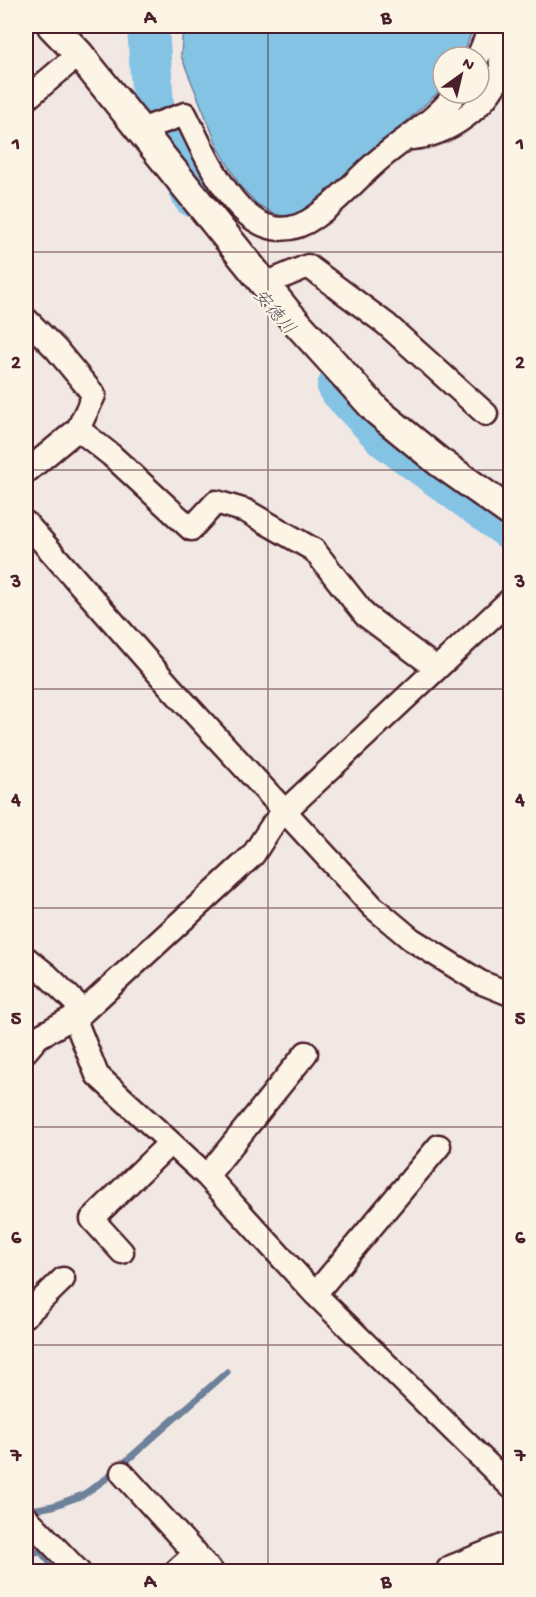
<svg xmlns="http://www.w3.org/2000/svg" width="536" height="1597" font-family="'Gochi Hand','Klee One',sans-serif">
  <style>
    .water { fill: #84c3e4; stroke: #6d819a; stroke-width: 1.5 }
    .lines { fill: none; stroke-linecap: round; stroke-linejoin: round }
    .stream { stroke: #6d819a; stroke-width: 7 }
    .river { stroke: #84c3e4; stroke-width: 42 }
    .minor-casing { stroke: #4a1f2b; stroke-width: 27 }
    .tertiary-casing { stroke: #4a1f2b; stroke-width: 33 }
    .primary-casing { stroke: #4a1f2b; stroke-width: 38 }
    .minor { stroke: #fcf5e5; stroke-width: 22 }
    .tertiary { stroke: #fcf5e5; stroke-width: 28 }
    .primary { stroke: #fcf5e5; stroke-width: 33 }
    .grid { fill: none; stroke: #4a1f2b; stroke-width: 1.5; stroke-opacity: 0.55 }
    .labels { text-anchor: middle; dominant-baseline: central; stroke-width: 4.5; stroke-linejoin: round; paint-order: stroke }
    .water-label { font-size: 18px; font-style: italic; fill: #5b5062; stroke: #fcf5e5 }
    .neatline { fill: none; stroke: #4a1f2b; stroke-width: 2 }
    .grid-label { font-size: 20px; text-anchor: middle; font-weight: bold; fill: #4a1f2b }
  </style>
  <rect width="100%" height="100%" fill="#f1e7e3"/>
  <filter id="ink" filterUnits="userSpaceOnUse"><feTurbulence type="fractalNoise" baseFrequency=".0167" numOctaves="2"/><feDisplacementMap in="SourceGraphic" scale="12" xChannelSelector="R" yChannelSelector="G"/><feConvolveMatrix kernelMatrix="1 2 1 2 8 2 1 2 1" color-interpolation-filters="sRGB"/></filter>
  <g filter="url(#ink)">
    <path class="water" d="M183 26H469L471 33 463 57H443V88L306 213 288 217 272 213 257 204 240 186 218 147 181 56Z"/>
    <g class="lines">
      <path class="stream" d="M26 1511 53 1506 83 1495 107 1478 227 1372
        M26 1551 41 1552 58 1572"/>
      <path class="river" d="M148 26 153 107 193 196
        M338 387 386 438 510 529"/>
      <g class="minor-casing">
        <path id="minor" d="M500 26 501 73 510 79
          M478 57 486 38 487 26
          M26 99 79 54
          M140 130 185 114C208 159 248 264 315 217 336 203 354 182 373 165 399 141 434 123 456 93
          M412 138C449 135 486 107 501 73
          M265 284 308 266 386 324 486 414
          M26 319 56 349 94 395 78 429 26 472
          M78 429 111 455 191 529 216 502 246 511 314 550 365 615 436 668
          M26 523 173 690 373 907 411 939 480 982 510 994
          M26 958 46 974 84 1011
          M74 1017 97 1075 207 1176 315 1294 510 1486
          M26 1051 38 1037 84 1011 253 855 273 824 284 812 510 600
          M207 1176 306 1053
          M122 1252 92 1219 169 1144
          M315 1294 439 1146
          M26 1315 63 1279
          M122 1473 212 1572
          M26 1517 79 1572
          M175 1572 196 1553"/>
      </g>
      <g class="tertiary-casing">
        <path id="tertiary" d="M52 26 79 54 287 312 377 411 438 461 510 512"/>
      </g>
      <g class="primary-casing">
        <path id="primary" d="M453 1572 510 1549"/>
      </g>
      <use href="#minor" class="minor"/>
      <use href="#tertiary" class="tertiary"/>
      <use href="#primary" class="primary"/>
    </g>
  </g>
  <path class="grid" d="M268 26V1572M26 252H510M26 470H510M26 689H510M26 908H510M26 1127H510M26 1345H510"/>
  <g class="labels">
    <g class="water-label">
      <text transform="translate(273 313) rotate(49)">安徳川</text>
    </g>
  </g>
  <rect width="536" height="1597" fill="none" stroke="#fcf5e5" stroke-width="66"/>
  <g transform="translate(461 75) rotate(34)"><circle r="28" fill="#fcf5e5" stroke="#b59f9b" stroke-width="1.5"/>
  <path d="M0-4.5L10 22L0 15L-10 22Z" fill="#4a1f2b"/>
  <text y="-9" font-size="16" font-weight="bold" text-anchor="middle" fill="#4a1f2b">N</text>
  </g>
  <rect x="33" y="33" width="470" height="1531" class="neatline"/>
  <g class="grid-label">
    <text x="150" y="23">A</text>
    <text x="386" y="23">B</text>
    <text x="16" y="149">1</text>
    <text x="520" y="149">1</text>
    <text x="16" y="368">2</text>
    <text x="520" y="368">2</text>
    <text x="16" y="587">3</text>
    <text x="520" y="587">3</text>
    <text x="16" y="805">4</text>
    <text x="520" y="805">4</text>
    <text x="16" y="1024">5</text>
    <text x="520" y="1024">5</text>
    <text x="16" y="1243">6</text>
    <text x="520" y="1243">6</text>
    <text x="16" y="1461">7</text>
    <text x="520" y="1461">7</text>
    <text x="150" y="1587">A</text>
    <text x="386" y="1587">B</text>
  </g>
</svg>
